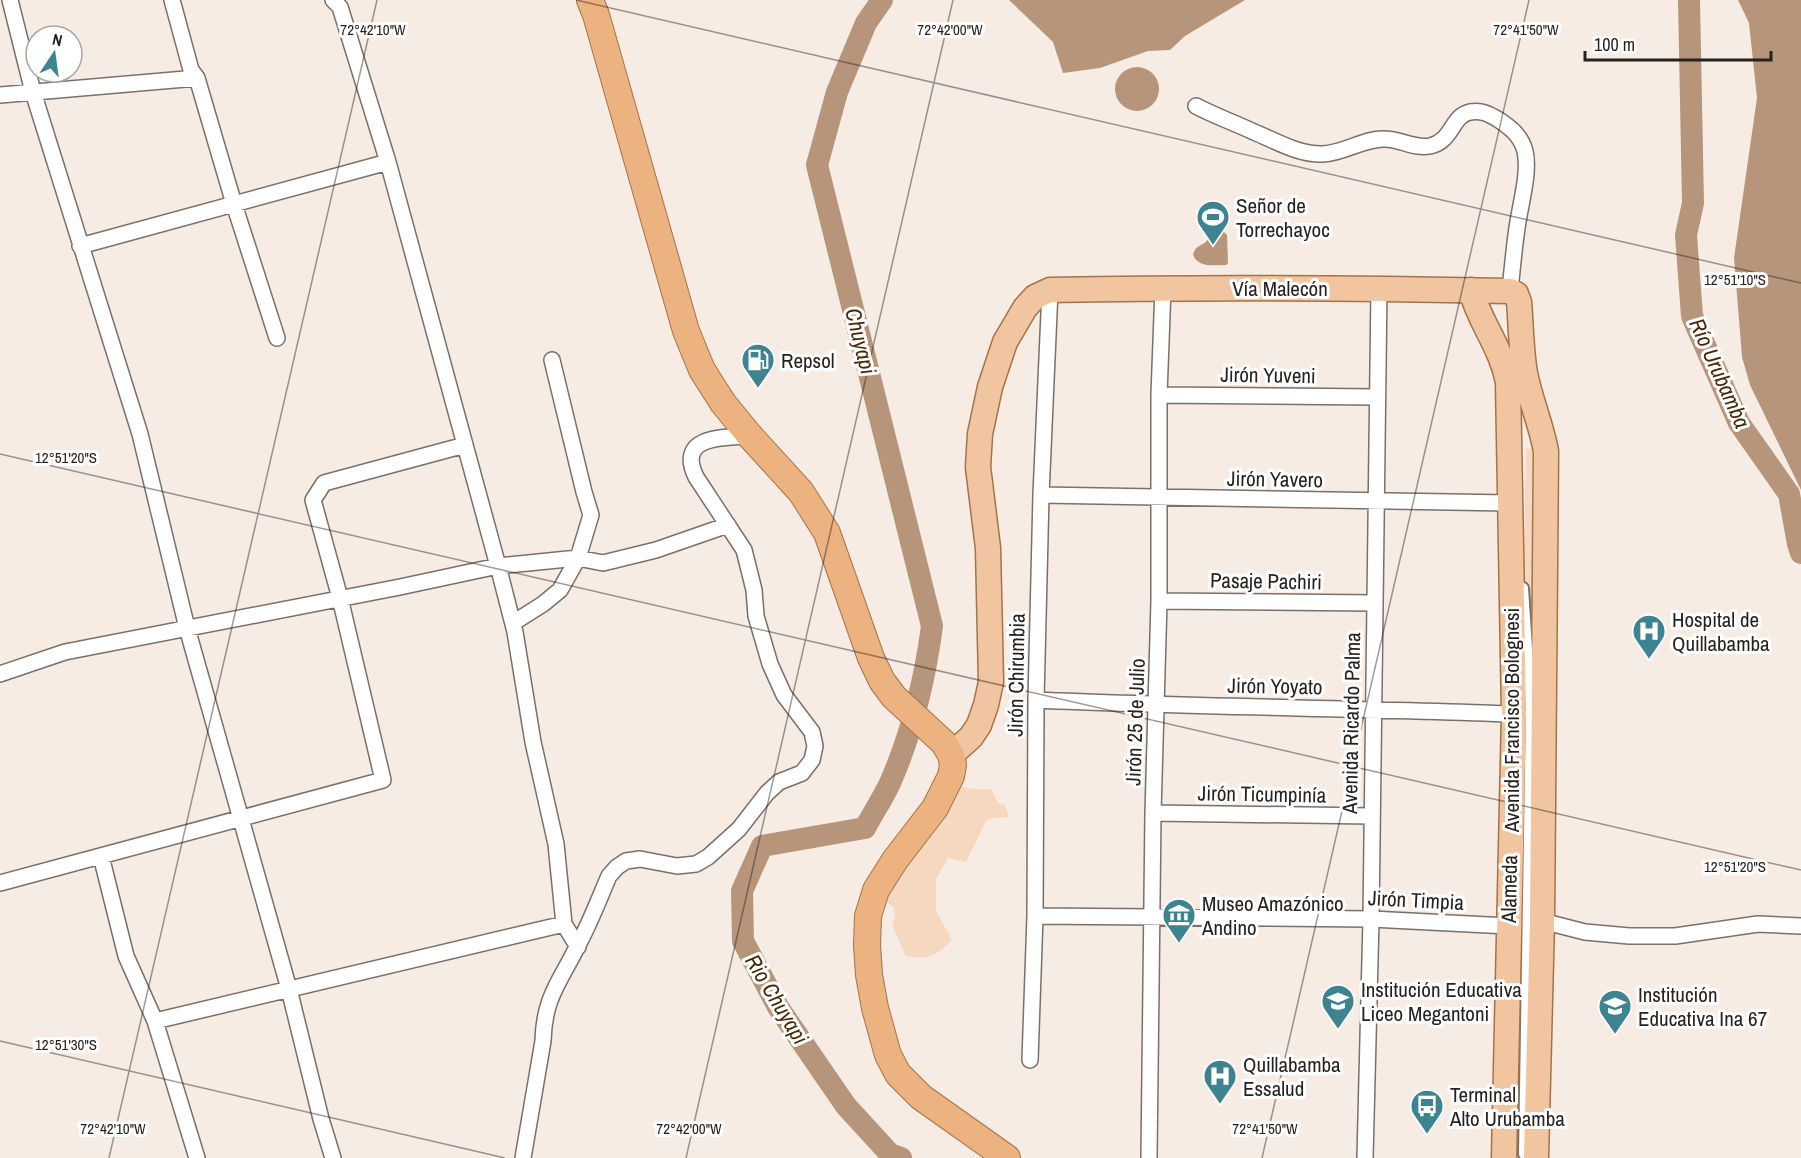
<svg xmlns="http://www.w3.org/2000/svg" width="1801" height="1158" font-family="'Archivo Narrow',sans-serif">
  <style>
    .green { fill: #f6d7bf }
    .water { fill: #b7957b }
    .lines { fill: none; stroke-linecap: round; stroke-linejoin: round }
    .river { stroke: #b7957b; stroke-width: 22 }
    .pedestrian-casing { stroke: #7a7069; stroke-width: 14 }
    .minor-casing { stroke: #7a7069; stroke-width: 18 }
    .primary-casing { stroke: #a47349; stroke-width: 27 }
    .trunk-casing { stroke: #a47349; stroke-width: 28 }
    .pedestrian { stroke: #fff; stroke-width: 10 }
    .minor { stroke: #fff; stroke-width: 15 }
    .primary { stroke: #f1c5a0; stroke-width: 24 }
    .trunk { stroke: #ecb280; stroke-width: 26 }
    .ticks { fill: none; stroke: #26221f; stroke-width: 1.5; stroke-opacity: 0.45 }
    .labels { text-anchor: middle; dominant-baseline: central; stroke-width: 6; stroke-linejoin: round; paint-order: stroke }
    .poi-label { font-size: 21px; fill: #26221f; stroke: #fff; text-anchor: start }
    .street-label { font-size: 21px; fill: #26221f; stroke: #fff }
    .water-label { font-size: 22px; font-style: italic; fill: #4a2806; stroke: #fff }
    .ticks-label { font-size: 15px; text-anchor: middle; fill: #26221f; stroke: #fff; stroke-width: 6; stroke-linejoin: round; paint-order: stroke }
  </style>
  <rect width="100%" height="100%" fill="#f7ece3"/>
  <path class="green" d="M1545 447 1539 902H1518L1526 449Z
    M950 780C963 789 975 790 991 789L998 803 1005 805 1009 817 993 818 986 821 966 862 948 858 936 879V911L952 940C936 956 929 960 906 956L892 925 895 918 894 908 888 903 874 904Z"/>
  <path class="water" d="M1009 0H1245L1185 36 1170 50 1148 51 1100 68 1063 73 1053 42Z
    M1738 0H1801V490L1750 385 1742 357 1734 258 1757 98 1749 23Z
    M1115 89a22 22 0 1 1 44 0a22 22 0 1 1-44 0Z
    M1215 229 1222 230 1227 235 1228 263 1226 265C1213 265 1197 268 1193 254L1196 248 1206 242Z"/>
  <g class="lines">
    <path class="river" d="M882 0 866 23 837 92 817 165 932 626C925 679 912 733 890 783 883 798 873 813 865 828L762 846 742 891 743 941 778 1007 846 1106 890 1154 901 1158
      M1689 0 1693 203 1686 235 1692 316 1739 423 1789 494 1798 544 1801 553"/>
    <g class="pedestrian-casing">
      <path id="pedestrian" d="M1523 588 1531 708 1524 1154"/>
    </g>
    <g class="minor-casing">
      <path id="minor" d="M10 0 33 92 140 434 187 628 289 989 321 1119 333 1158
        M172 0 191 70 197 78
        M333 0 340 7 388 162 498 566 515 632 533 742 556 844 564 924 578 947
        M0 95 197 78 234 204 277 338
        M1196 106C1215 116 1235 123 1254 132 1276 141 1299 155 1323 154 1345 153 1364 138 1385 139 1400 139 1414 149 1430 146 1453 141 1451 116 1470 112 1482 110 1489 114 1499 120 1511 128 1521 136 1525 151 1530 173 1520 205 1517 228 1514 249 1512 270 1510 291
        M80 246 388 162
        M1159 395 1377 397
        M1041 495 1509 503
        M1159 601 1374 603
        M513 623 543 604 560 590 578 558 591 515 584 492 552 360
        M0 674 65 652 400 587 498 566 578 558 603 563 656 550 728 525
        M1036 700C1195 707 1354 708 1514 714
        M1153 813 1371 816
        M101 856 126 956 155 1021 197 1158
        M0 883 383 780 340 598 313 500 324 483 465 445
        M1035 916 1371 919 1508 926
        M1542 921 1585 932 1629 936H1675L1758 924 1801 926
        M155 1021 564 924
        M1030 1060 1035 916 1036 700 1041 495 1050 290
        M523 1158 543 1041C544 997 560 982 578 945 590 923 599 899 609 876L617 867 626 861 640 859 677 866 696 864 708 857 739 829 767 793 779 782 802 773 812 760 815 746 812 732 784 695 770 664 756 616 754 590 744 550 696 477C676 436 723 437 750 436
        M1149 1158 1153 813 1159 601V395L1163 288
        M1365 1158 1371 919 1379 288"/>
    </g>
    <g class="primary-casing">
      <path id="primary" d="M1471 290C1480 324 1501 346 1508 382L1514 714 1504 1158
        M951 755 971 737 979 725 986 705 991 682 988 548 978 467 980 434 990 387 1005 342 1025 308 1035 297 1050 290C1204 287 1357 288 1510 291L1516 294 1519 302C1521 325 1521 350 1525 373 1530 399 1541 424 1546 451L1542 921 1536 1158"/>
    </g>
    <g class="trunk-casing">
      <path id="trunk" d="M590 0 596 15 686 331 702 370 723 403 750 436 801 492 827 533 871 658 882 681 894 697 944 743 951 755 953 765 951 776 935 808 895 860 876 890 868 916 867 945 869 975 875 1008 888 1055 898 1074 921 1097 1007 1158"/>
    </g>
    <use href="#pedestrian" class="pedestrian"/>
    <use href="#minor" class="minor"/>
    <use href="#primary" class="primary"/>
    <use href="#trunk" class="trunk"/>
  </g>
  <path class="ticks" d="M576 0 1801 283M0 454 1801 870M0 1041 505 1158M109 1158 377 0M686 1158 953 0M1262 1158 1529 0"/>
  <defs>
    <g id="stadium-pin" transform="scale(1.725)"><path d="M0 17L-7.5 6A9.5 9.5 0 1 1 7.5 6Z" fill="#3e8490" stroke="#fff"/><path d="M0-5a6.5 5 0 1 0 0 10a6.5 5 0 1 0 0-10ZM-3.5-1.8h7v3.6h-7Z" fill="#fff"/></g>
    <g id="fuel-pin" transform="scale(1.725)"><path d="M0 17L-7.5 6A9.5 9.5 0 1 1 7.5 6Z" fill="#3e8490" stroke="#fff"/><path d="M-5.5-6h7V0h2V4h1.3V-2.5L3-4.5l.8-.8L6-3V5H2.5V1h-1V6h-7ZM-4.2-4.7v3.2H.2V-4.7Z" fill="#fff"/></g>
    <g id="hospital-pin" transform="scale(1.725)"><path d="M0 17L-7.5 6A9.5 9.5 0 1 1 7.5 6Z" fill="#3e8490" stroke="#fff"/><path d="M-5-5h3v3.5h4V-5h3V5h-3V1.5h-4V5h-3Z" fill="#fff"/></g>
    <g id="museum-pin" transform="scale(1.725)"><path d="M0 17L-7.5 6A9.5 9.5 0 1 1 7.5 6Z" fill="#3e8490" stroke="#fff"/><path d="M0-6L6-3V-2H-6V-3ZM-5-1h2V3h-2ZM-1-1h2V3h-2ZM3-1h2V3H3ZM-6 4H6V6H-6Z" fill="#fff"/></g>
    <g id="school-pin" transform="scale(1.725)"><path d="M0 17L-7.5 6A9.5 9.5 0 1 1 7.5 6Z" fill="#3e8490" stroke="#fff"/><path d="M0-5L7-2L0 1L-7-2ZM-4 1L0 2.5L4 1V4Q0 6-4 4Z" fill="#fff"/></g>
    <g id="bus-pin" transform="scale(1.725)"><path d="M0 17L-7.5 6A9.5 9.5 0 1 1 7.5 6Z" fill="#3e8490" stroke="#fff"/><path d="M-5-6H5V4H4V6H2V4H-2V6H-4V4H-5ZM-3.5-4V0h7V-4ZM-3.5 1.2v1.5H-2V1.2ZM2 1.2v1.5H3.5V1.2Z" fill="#fff"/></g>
  </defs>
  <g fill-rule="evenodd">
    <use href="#stadium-pin" x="1213" y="217"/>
    <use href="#fuel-pin" x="758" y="360"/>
    <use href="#hospital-pin" x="1649" y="631"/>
    <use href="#museum-pin" x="1179" y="915"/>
    <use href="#school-pin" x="1338" y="1001"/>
    <use href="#school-pin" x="1615" y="1006"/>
    <use href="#hospital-pin" x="1220" y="1076"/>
    <use href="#bus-pin" x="1427" y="1106"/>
  </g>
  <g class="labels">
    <g class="poi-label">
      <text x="1236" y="205">Señor de<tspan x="1236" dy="24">Torrechayoc</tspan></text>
      <text x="781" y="360">Repsol</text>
      <text x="1672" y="619">Hospital de<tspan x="1672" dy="24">Quillabamba</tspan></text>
      <text x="1202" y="903">Museo Amazónico<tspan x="1202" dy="24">Andino</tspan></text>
      <text x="1361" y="989">Institución Educativa<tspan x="1361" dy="24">Liceo Megantoni</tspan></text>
      <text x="1638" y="994">Institución<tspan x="1638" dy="24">Educativa Ina 67</tspan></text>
      <text x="1243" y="1064">Quillabamba<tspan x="1243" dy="24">Essalud</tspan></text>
      <text x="1450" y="1094">Terminal<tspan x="1450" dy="24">Alto Urubamba</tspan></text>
    </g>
    <g class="street-label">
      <text x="1280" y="288">Vía Malecón</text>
      <text transform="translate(1268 375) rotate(1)">Jirón Yuveni</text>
      <text transform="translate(1275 479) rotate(1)">Jirón Yavero</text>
      <text transform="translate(1266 581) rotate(1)">Pasaje Pachiri</text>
      <text transform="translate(1016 675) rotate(-89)">Jirón Chirumbia</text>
      <text transform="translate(1275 686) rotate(1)">Jirón Yoyato</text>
      <text transform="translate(1511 720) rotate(-90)">Avenida Francisco Bolognesi</text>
      <text transform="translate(1135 722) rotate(-88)">Jirón 25 de Julio</text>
      <text transform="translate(1351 723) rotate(-89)">Avenida Ricardo Palma</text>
      <text transform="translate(1262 794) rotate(1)">Jirón Ticumpinía</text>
      <text transform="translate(1509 889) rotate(-89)">Alameda</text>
      <text transform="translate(1416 900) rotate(3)">Jirón Timpia</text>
    </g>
    <g class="water-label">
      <text transform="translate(861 341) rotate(76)">Chuyapi</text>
      <text transform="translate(1720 373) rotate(66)">Río Urubamba</text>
      <text transform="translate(777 999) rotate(59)">Rio Chuyapi</text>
    </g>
  </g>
  <g class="ticks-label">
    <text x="373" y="35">72°42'10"W</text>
    <text x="950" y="35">72°42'00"W</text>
    <text x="1526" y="35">72°41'50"W</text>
    <text x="1735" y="285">12°51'10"S</text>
    <text x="66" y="463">12°51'20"S</text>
    <text x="1735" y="872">12°51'20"S</text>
    <text x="66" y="1050">12°51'30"S</text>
    <text x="113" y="1134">72°42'10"W</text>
    <text x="689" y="1134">72°42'00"W</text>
    <text x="1265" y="1134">72°41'50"W</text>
  </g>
  <g transform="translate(54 54) rotate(13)"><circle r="28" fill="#ffffff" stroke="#a8a7a5" stroke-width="1.5"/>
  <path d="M0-4.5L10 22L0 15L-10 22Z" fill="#3e8490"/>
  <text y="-9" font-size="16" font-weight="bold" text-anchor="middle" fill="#26221f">N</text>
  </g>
  <path d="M1585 51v9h186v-9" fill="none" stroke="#26221f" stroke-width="3"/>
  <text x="1594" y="51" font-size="18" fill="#26221f" stroke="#ffffff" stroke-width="4.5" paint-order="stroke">100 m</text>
</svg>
